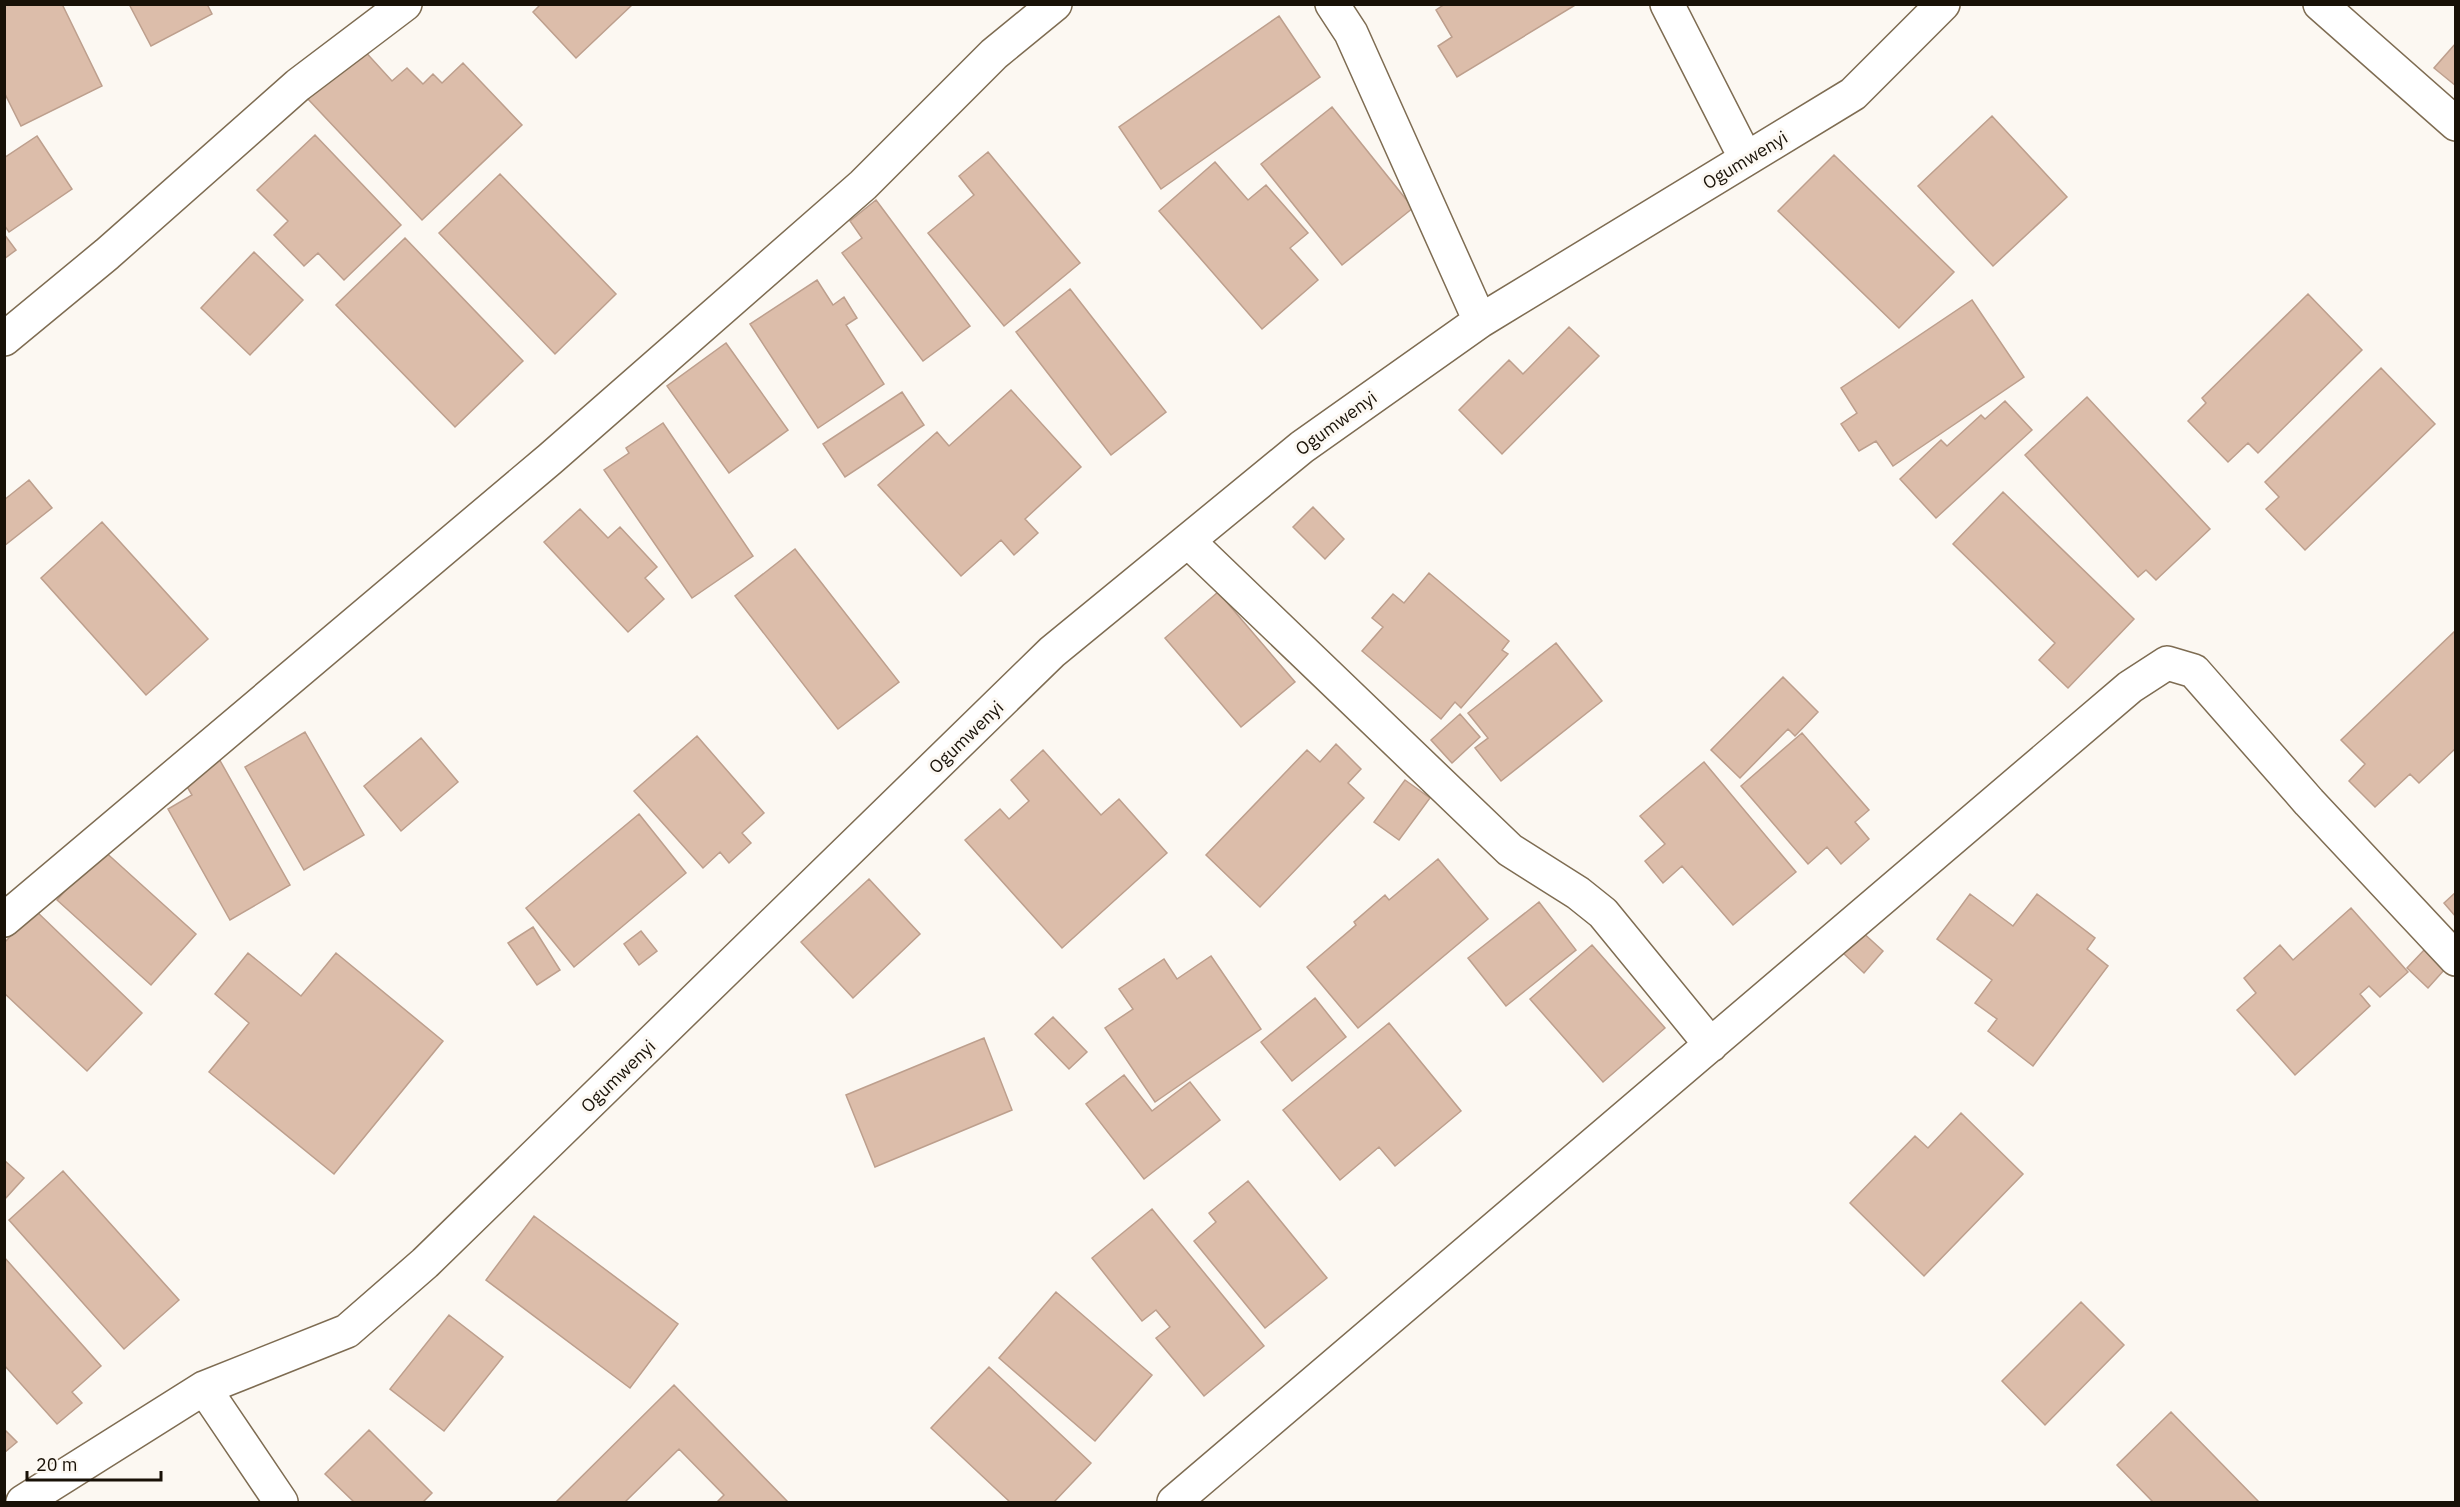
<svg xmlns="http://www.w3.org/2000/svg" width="2460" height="1507" font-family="'IBM Plex Sans',sans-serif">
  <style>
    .building { fill: #dcbdaa; stroke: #bd9f8d; stroke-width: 1.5 }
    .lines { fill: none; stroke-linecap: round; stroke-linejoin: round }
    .street-casing { stroke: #7e6c52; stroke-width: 36 }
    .street { stroke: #fff; stroke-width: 33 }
    .labels { text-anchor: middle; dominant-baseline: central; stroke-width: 6; stroke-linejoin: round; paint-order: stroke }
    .street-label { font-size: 18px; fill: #181107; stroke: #fcf8f2 }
  </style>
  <rect width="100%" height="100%" fill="#fcf8f2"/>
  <path class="building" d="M4 4H62L102 86 21 126 4 92Z
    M129 4H207L212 14 151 46Z
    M541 4H633L576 58 533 12Z
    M1445 4H1577L1457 77 1438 46 1452 37 1436 10Z
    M1279 16 1320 77 1161 189 1119 127Z
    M2456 43V86L2434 68Z
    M361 47 392 81 407 68 423 84 433 74 442 83 463 63 522 125 422 220 307 98Z
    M1332 107 1413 208 1342 265 1261 164Z
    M1992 116 2067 197 1993 266 1918 186Z
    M315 135 401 225 344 280 318 253 304 266 274 235 288 221 257 190Z
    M37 136 72 189 9 232 4 225V158Z
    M988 152 1080 263 1004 326 928 233 974 195 959 176Z
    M1834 155 1954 272 1899 328 1778 211Z
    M1215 162 1248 200 1266 185 1308 233 1290 248 1318 280 1262 329 1159 211Z
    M500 174 616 294 555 354 439 233Z
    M876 200 970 326 923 361 842 253 862 238 850 221Z
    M4 234 16 250 4 259Z
    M405 238 523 361 455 427 336 305Z
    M254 252 303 300 250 355 201 308Z
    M817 280 833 305 844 297 857 318 846 325 884 384 818 428 750 324Z
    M1070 289 1166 412 1111 455 1016 332Z
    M2308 294 2362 350 2258 453 2248 443 2228 462 2188 421 2206 403 2202 398Z
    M1972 300 2024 377 1893 466 1876 441 1859 451 1841 424 1857 413 1841 388Z
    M1569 327 1599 356 1502 454 1459 410 1509 360 1523 374Z
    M726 343 788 430 729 473 667 386Z
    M2381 368 2435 424 2305 550 2266 509 2279 497 2265 482Z
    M1011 390 1081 467 1025 519 1038 533 1014 555 1001 540 961 576 878 485 937 432 949 446Z
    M902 392 924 425 845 477 823 444Z
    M2087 397 2210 529 2156 580 2146 570 2138 577 2025 455Z
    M2005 401 2032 430 1936 518 1900 479 1941 440 1947 446 1981 415 1985 419Z
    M663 423 753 556 692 598 604 470 629 453 626 448Z
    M29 480 52 508 4 546V500Z
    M2003 492 2134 619 2068 688 2039 660 2055 643 1953 544Z
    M1313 507 1344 539 1325 559 1293 527Z
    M580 509 608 538 620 527 657 567 645 578 664 599 628 632 544 542Z
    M102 522 208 639 146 695 41 578Z
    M795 549 899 682 838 729 735 596Z
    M1429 573 1509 641 1502 650 1508 654 1461 708 1455 702 1441 719 1362 651 1383 627 1372 618 1393 594 1404 603Z
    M1218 592 1295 682 1241 727 1165 638Z
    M2456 630V748L2419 783 2410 774 2375 807 2349 781 2365 764 2341 740Z
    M1556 643 1602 701 1501 781 1475 748 1488 738 1468 713Z
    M1783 677 1818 712 1795 736 1788 729 1740 778 1711 750Z
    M1460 714 1480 737 1452 763 1431 740Z
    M305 732 364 835 304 870 245 767Z
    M1802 733 1869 810 1855 822 1869 839 1841 864 1827 847 1808 864 1741 786Z
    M697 736 764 813 742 833 751 843 729 863 720 852 703 868 634 791Z
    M421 738 458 782 401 831 364 786Z
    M1336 744 1361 769 1348 783 1364 798 1260 907 1206 855 1307 750 1320 762Z
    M1043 750 1101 815 1119 799 1167 853 1062 948 965 840 1000 809 1009 819 1029 801 1011 780Z
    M218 757 290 885 230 920 168 809 192 795 182 778Z
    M1704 762 1796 872 1733 925 1682 866 1663 883 1645 861 1665 844 1640 816Z
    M1405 780 1430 798 1399 840 1374 822Z
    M639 814 686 873 574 967 526 908Z
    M102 849 196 934 151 985 57 900Z
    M1438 859 1488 919 1358 1028 1307 967 1356 925 1354 922 1385 895 1389 900Z
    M869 879 920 934 853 998 801 942Z
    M2456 892V917L2444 903Z
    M1970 894 2013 926 2037 894 2095 938 2087 949 2108 966 2033 1066 1988 1031 1997 1019 1975 1003 1992 980 1937 939Z
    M1539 902 1576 950 1506 1006 1468 958Z
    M2351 908 2408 972 2380 997 2369 986 2360 994 2370 1006 2295 1075 2237 1010 2256 993 2244 978 2280 945 2293 960Z
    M35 910 142 1013 87 1071 4 993V943Z
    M533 927 560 970 537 985 508 943Z
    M1860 930 1883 951 1864 973 1841 951Z
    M641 931 657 951 639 965 624 944Z
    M1592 945 1665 1028 1603 1082 1530 999Z
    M2425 949 2445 969 2428 988 2407 968Z
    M248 953 301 996 336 953 443 1041 334 1174 209 1072 249 1023 215 994Z
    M1211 956 1261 1029 1155 1102 1105 1028 1133 1009 1119 989 1164 959 1177 979Z
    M1315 998 1346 1037 1292 1081 1261 1042Z
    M1053 1017 1087 1052 1069 1069 1035 1034Z
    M1389 1023 1461 1111 1395 1166 1379 1147 1340 1180 1283 1110Z
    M984 1038 1012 1110 875 1167 846 1095Z
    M1124 1075 1152 1111 1190 1082 1220 1120 1144 1179 1086 1104Z
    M1961 1113 2023 1174 1924 1276 1850 1203 1915 1136 1928 1148Z
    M4 1160 24 1178 4 1200Z
    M63 1171 179 1300 124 1349 9 1220Z
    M1248 1181 1327 1278 1265 1328 1194 1241 1216 1222 1209 1213Z
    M1152 1209 1264 1346 1204 1396 1156 1338 1170 1327 1156 1310 1142 1321 1092 1258Z
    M534 1216 678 1324 630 1388 486 1280Z
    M4 1257 101 1366 72 1392 82 1403 57 1424 4 1365Z
    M1056 1292 1152 1375 1095 1441 999 1358Z
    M2081 1302 2124 1345 2045 1425 2002 1381Z
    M449 1315 503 1357 444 1431 390 1389Z
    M989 1367 1091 1463 1054 1502H1010L931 1428Z
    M674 1385 788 1502H717L724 1495 679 1449 625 1502H556Z
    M2171 1412 2259 1502H2153L2117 1465Z
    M4 1429 17 1442 4 1453Z
    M369 1430 432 1493 423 1502H354L325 1474Z"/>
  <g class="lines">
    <g class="street-casing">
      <path id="street" d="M1332 4 1351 33 1480 321
        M1667 4 1746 159
        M2320 4 2456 124
        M4 339 107 254 298 85 405 4
        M1188 541 1510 850 1578 893 1603 913 1711 1045
        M4 920 550 459 863 185 994 54 1055 4
        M204 1388 281 1502
        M23 1502 204 1388 347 1331 425 1263 1052 652 1302 447 1480 321 1853 94 1943 4
        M1174 1502 2130 687 2167 663 2194 671 2309 802 2456 959"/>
    </g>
    <use href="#street" class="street"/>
  </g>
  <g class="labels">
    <g class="street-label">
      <text transform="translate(1745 160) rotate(-31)">Ogumwenyi</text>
      <text transform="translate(1336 423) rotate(-36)">Ogumwenyi</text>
      <text transform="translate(966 737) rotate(-44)">Ogumwenyi</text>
      <text transform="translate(618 1076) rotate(-44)">Ogumwenyi</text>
    </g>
  </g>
  <rect width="2460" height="1507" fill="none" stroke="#181107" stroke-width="12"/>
  <path d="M27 1471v9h134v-9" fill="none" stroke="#181107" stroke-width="3"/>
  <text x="36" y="1471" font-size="18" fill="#181107" stroke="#fcf8f2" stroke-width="4.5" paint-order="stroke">20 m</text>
</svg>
